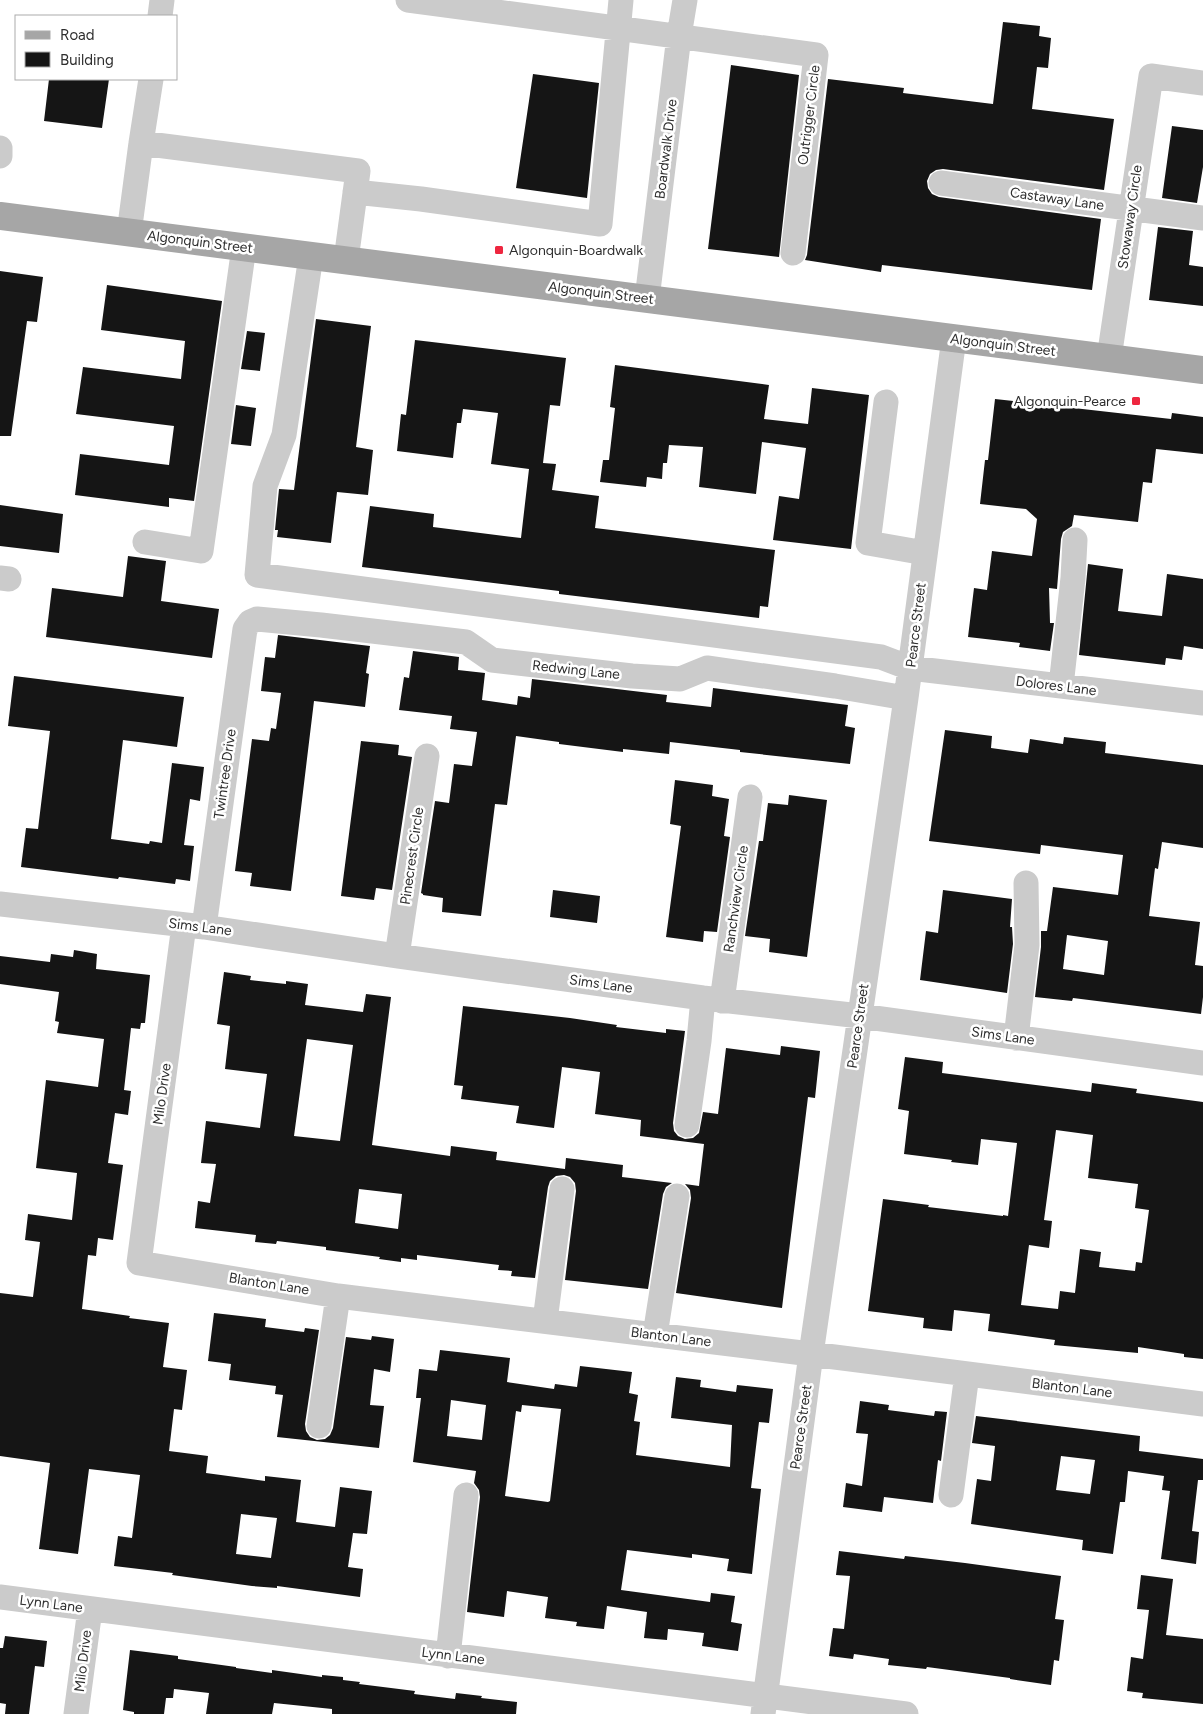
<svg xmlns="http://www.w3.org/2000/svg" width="1203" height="1714" font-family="Figtree,sans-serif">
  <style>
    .building { fill: #151515; fill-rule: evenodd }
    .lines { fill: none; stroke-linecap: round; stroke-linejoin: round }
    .minor { stroke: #cbcbcb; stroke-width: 25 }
    .major { stroke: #a6a6a6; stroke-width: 28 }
    .poi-dot { fill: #ee263f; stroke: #fff; stroke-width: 2 }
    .labels { text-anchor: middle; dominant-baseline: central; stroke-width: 5; stroke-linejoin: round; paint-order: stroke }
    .street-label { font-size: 14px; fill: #2e2e2e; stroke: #fff }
    .poi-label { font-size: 14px; fill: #2e2e2e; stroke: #fff; text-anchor: start }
  </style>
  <rect width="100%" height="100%" fill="#fff"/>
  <path class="building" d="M1003 22 1040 26 1039 36 1051 38 1048 68 1037 67 1032 109 1114 119 1104 190 943 169 936 170 930 174 927 181 928 188 932 194 939 197 1101 219 1092 290 882 265 881 272 805 260 807 255 828 79 904 88 903 93 993 104Z
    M731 65 799 75 779 257 708 249Z
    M533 74 599 83 587 198 516 188Z
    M49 79H109L102 128 44 121Z
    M1172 126 1203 130V167L1197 203 1162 198Z
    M1158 227 1193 231 1189 265 1203 267V306L1149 300Z
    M0 271 43 277 37 322 27 321 11 436H0Z
    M107 285 222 301 194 501 169 498V507L75 495 80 454 169 465 174 426 76 414 83 367 181 379 185 341 101 330Z
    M316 319 371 326 356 447 373 450 368 495 337 492 331 543 277 537 278 530H275L279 489 294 490Z
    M247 331 265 333 260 371 241 369Z
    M415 340 566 358 560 406 550 405 543 463 556 464 552 490 599 496 595 528 775 550 768 607 760 606 759 618 559 594V591L362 567 370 506 434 514 433 527 521 538 529 469 491 464 498 413 463 409 461 423H457L453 458 397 451 401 414 406 415Z
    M615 365 769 385 764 419 808 424 812 388 869 395 851 549 773 540 779 496 799 499 806 448 762 442 756 494 699 487 703 447 669 445 667 463H663L662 479 647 477 646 487 600 482 603 460H609L615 408 610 407Z
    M995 399 1171 419 1172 413 1203 417V454L1156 449 1152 483 1143 482 1138 522 1074 515 1072 526 1063 532 1061 539 1057 589 1049 588 1050 623H1054L1050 651 1019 647 1020 643 968 637 974 588 987 590 992 551 1032 556 1037 519 1026 509 980 504 985 460H988Z
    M236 405 256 408 251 446 231 444Z
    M0 505 63 514 59 553 0 546Z
    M128 556 166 561 161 601 219 609 212 658 46 637 52 588 123 597Z
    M1088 564 1123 569 1118 611 1162 616 1167 574 1203 579V649L1184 646 1182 660 1166 658 1165 665 1079 655Z
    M278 635 370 646 366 673 369 674 365 707 314 701 291 891 250 886 252 873 235 871 252 739 269 741 271 728 276 729 281 693 261 691 265 657 275 658Z
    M413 651 459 657 458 670 485 673 482 700 517 705 518 696 530 698 532 679 667 695 666 702 711 707 713 688 848 705 845 726 855 728 850 764 740 752V750L670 742 669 754 623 749V752L559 744V742L516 736 507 805 495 804 481 916 442 912 443 898 423 895V894L421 893 435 801 449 803 454 764 472 766 477 732 450 729 452 716 399 710 404 677 409 678Z
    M14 676 184 697 177 747 123 740 111 839 149 844 150 841 162 843 172 763 204 767 200 801 190 799 184 845 194 846 190 881 176 879 175 884 119 877 118 879 21 867 26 828 38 829 50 731 8 726Z
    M945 730 992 736 991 748 1028 753 1030 739 1063 744 1064 737 1106 742 1105 753 1203 765V848L1162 842 1158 869 1155 868 1149 916 1200 922 1195 965 1203 966V997L1201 1014 1073 998 1072 1001 1035 997 1041 947V931H1047L1053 887 1118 895 1123 855 1041 845 1040 854 929 841ZM1067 935 1108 941 1104 975 1063 969Z
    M361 741 399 745 398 755 412 757 392 890 376 888 374 900 341 896Z
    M675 780 713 785 712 796 729 799 724 836 730 837 717 932 704 931 703 942 666 937 681 826 670 824Z
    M789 795 827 800 807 957 769 952 770 939 745 936 759 841H763L768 803 788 805Z
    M553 890 600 896 597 923 550 917Z
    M943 890 1012 899 1010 927H1012L1013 944 1007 993 920 980 926 931 938 933Z
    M74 950 97 954 96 969 150 975 145 1023H141L140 1029 131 1028 124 1090 131 1091 128 1115 115 1113 108 1163 123 1165 113 1240 98 1238 96 1256 88 1255 82 1309 130 1316 129 1318 169 1323 163 1367 187 1370 182 1410 174 1409 169 1451 208 1456 206 1473 265 1481V1476L301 1480 296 1522 335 1527 340 1487 372 1491 367 1534 353 1533 348 1567 363 1569 360 1597 277 1586V1588L252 1586 172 1575 173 1573 114 1566 118 1536 132 1538 140 1475 89 1469 78 1554 39 1549 50 1463 0 1456V1293L33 1297 40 1242 25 1240 28 1214 72 1220 77 1173 36 1168 46 1080 98 1087 104 1039 57 1033 59 1022 55 1021 59 992 0 984V956L50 962 51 954 73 957ZM241 1514 277 1518 271 1558 236 1554Z
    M224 972 251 976 250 980 286 984V981L308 984 305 1005 363 1012 366 994 391 997 372 1145 450 1156 451 1146 497 1152 496 1160 565 1169 566 1158 623 1165 622 1177 672 1183 666 1187 663 1194 648 1289 565 1280 576 1191 575 1183 570 1177 564 1175 556 1176 550 1181 548 1187 535 1278 511 1276 512 1271 498 1270 499 1265 417 1255V1260L401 1258V1262L379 1259 380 1257 326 1250V1247L277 1241 276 1244 255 1242 256 1235 195 1228 198 1201 210 1203 216 1164 201 1163 206 1121 260 1128 267 1074 225 1069 230 1026 217 1024ZM307 1039 353 1045 340 1141 294 1136ZM359 1189 402 1194 398 1229 355 1223Z
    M463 1006 570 1018 617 1025 616 1027 666 1033V1029L685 1031 673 1123 674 1131 678 1136 685 1139 693 1138 699 1133 703 1112 718 1114 726 1048 780 1055 781 1046 820 1051 815 1098 808 1097 782 1308 676 1293 691 1198 690 1190 685 1184 699 1186 704 1144 640 1136 641 1120 595 1114 600 1072 562 1067 554 1128 516 1123 519 1106 461 1099 463 1086 454 1085Z
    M905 1057 943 1062 942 1073 1091 1092 1092 1083 1137 1089 1136 1093 1203 1102V1359L1184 1357V1354L1138 1347V1353L1054 1345 1055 1340 988 1331 990 1314 954 1310 952 1331 923 1328 924 1318 868 1311 883 1199 929 1205 928 1207 1003 1216V1215L1008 1216 1017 1143 981 1139 978 1165 951 1162 952 1160 904 1154 909 1111 898 1109ZM1056 1130 1093 1135 1088 1178 1138 1184 1135 1208 1149 1210 1142 1263 1136 1262 1135 1271 1099 1267 1101 1252 1080 1249 1075 1293 1060 1291 1058 1309 1021 1305 1029 1245 1049 1248 1052 1221 1044 1220Z
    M214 1313 266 1319 265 1327 304 1332 305 1328 319 1330 305 1424 306 1431 310 1437 317 1440 325 1439 330 1435 333 1428 346 1337 371 1340 372 1336 394 1339 390 1372 374 1369 370 1405 384 1406 379 1448 277 1437 283 1395 275 1394 276 1386 229 1380 231 1364 208 1361Z
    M440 1350 510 1358 507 1382 554 1389 555 1384 577 1387 580 1366 632 1372 629 1393 638 1395 634 1421 640 1422 636 1455 730 1467 732 1425 671 1418 676 1377 701 1380 700 1387 736 1392 737 1385 773 1389 769 1423 759 1422 751 1488 761 1489 752 1574 727 1571 729 1559 692 1554V1558L627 1550 621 1590 710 1602 711 1593 735 1596 731 1622 742 1624 738 1651 702 1646 704 1633 668 1629 667 1640 644 1638 647 1612 607 1606 604 1629 576 1626 577 1622 545 1618 548 1597 507 1591 504 1617 467 1612 480 1497 479 1490 474 1483 476 1471 413 1462 421 1398H416L419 1369 437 1371ZM451 1400 486 1405 482 1440 447 1436ZM522 1405 561 1409 550 1501 548 1502 505 1496 516 1411 521 1412Z
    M860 1401 889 1405 888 1410 934 1416 935 1411 947 1412 941 1461 938 1460 933 1503 884 1497 882 1512 843 1507 846 1483 862 1486 868 1434 856 1433Z
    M976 1416 1140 1436 1139 1451 1203 1459V1480H1198L1192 1531 1199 1532 1196 1564 1161 1559 1170 1491 1162 1490 1164 1476 1128 1471 1125 1502H1120L1113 1554 1082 1550 1083 1540 971 1524 977 1479 991 1481 995 1446 972 1443ZM1061 1456 1095 1460 1090 1494 1056 1490Z
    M839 1551 904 1559 905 1556 965 1563 1061 1576 1055 1619 1064 1620 1059 1661 1054 1660 1051 1685 1010 1679V1678L927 1667 926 1669 888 1665 889 1659 854 1654 853 1659 829 1656 833 1628 844 1629 850 1576 836 1575Z
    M1141 1575 1173 1579 1166 1635 1203 1639V1704L1142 1698 1143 1693 1127 1691 1131 1657 1143 1659 1149 1610 1137 1609Z
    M5 1636 47 1641 44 1667 35 1666 29 1714H5L6 1704 0 1703V1648H3Z
    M130 1650 178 1656V1659L236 1667V1668L272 1673V1670L322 1677V1675L343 1677V1680L360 1682 359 1684 415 1691 414 1694 455 1699 456 1693 482 1696 481 1698 517 1702 516 1714H332V1709L274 1703 272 1714H206L209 1693 174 1689 173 1698H166L164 1714H134V1712L123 1710Z"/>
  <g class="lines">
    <path class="minor" d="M408 0 816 55 793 253
      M160 16 162 0
      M141 143 151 79
      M0 148V156
      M941 183 1203 218
      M355 192 421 199 600 224 621 0
      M129 233 141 143 358 171 346 260
      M311 256 284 435 265 486 257 575 881 657 910 668 1203 703
      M647 299 679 36 685 0
      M1109 358 1151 76 1203 83
      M886 402 868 543 925 553
      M145 542 201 551 244 247
      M0 578 9 579
      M1061 686 1073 578 1075 540
      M0 904 204 927 397 956 703 998 860 1016 1203 1063
      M184 925 139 1263 338 1296 811 1354 1203 1404
      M204 927 245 629 250 622 257 619 321 625 466 642 492 660 632 676 680 679 707 668 835 686 906 698
      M397 956 427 756
      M722 1001 750 797
      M1016 1038 1027 945 1026 883
      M687 1125 699 1041 703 998
      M545 1321 562 1189
      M655 1335 677 1196
      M319 1426 338 1296
      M951 1495 967 1374
      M0 1597 906 1714
      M448 1656 466 1495
      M76 1714 90 1609
      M763 1714 811 1354 906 698 954 338"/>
    <path class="major" d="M0 216 1203 370"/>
  </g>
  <g class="poi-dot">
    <rect x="494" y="245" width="10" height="10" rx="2.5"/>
    <rect x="1131" y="396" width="10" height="10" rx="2.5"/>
  </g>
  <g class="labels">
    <g class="street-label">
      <text transform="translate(809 115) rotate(-83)">Outrigger Circle</text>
      <text transform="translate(666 149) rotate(-83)">Boardwalk Drive</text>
      <text transform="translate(1057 199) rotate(8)">Castaway Lane</text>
      <text transform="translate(1130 217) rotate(-82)">Stowaway Circle</text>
      <text transform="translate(200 242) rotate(7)">Algonquin Street</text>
      <text transform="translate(601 293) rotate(7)">Algonquin Street</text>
      <text transform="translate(1003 345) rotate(7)">Algonquin Street</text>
      <text transform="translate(916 625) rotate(-83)">Pearce Street</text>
      <text transform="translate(576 670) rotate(6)">Redwing Lane</text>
      <text transform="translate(1056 686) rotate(7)">Dolores Lane</text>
      <text transform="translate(225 774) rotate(-82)">Twintree Drive</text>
      <text transform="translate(412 856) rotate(-82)">Pinecrest Circle</text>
      <text transform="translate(736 899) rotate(-82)">Ranchview Circle</text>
      <text transform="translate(200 927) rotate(7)">Sims Lane</text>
      <text transform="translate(601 984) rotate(8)">Sims Lane</text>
      <text transform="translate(858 1026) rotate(-82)">Pearce Street</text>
      <text transform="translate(1003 1036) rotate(8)">Sims Lane</text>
      <text transform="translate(162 1094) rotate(-82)">Milo Drive</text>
      <text transform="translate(269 1284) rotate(9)">Blanton Lane</text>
      <text transform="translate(671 1337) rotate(7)">Blanton Lane</text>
      <text transform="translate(1072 1388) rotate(7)">Blanton Lane</text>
      <text transform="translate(801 1427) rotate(-82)">Pearce Street</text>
      <text transform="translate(51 1604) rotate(7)">Lynn Lane</text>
      <text transform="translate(453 1656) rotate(7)">Lynn Lane</text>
      <text transform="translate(83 1661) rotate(-83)">Milo Drive</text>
    </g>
    <g class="poi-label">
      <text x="509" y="250">Algonquin-Boardwalk</text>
      <text x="1126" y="401" text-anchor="end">Algonquin-Pearce</text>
    </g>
  </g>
  <rect x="15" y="15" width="162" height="65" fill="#ffffff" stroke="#ababab"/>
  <rect x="25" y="31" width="25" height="8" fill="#a6a6a6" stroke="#ababab"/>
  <text x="60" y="40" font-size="15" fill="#2e2e2e">Road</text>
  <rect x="25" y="52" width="25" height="15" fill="#151515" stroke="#ababab"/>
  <text x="60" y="65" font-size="15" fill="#2e2e2e">Building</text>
</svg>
